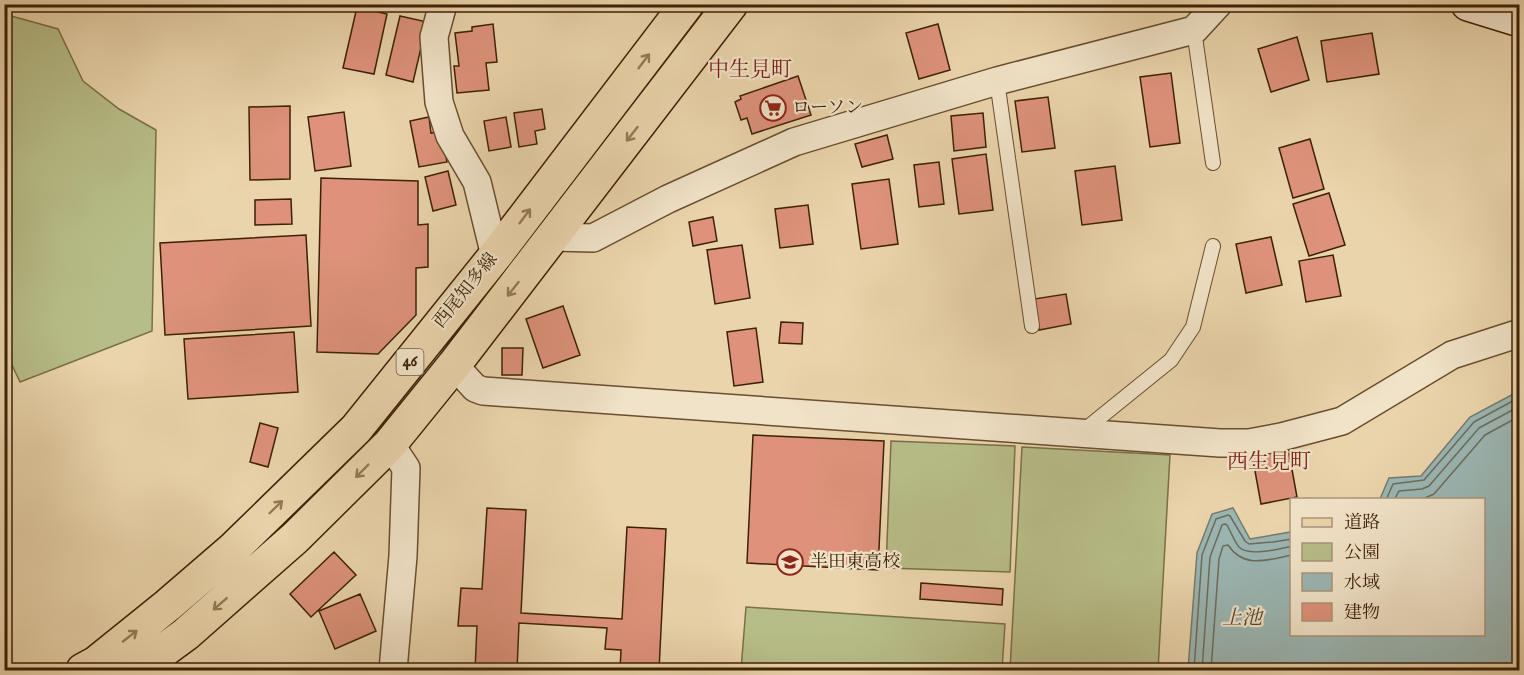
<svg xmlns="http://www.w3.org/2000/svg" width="1524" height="675" font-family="'IM FELL English','Noto Serif JP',serif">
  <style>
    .green { fill: #b7bd88; stroke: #7a6f47; stroke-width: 1.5 }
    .water { fill: #9bb6b3; stroke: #757a6e; stroke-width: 1.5 }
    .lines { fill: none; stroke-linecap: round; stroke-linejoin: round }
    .shore { stroke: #6c6c5c; stroke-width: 1.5 }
    .building { fill: #de927b; stroke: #3d2106; stroke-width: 1.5 }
    .service-casing { stroke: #684e2f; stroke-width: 16 }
    .minor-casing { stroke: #684e2f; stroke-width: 30 }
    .secondary-casing { stroke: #3d2106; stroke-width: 36 }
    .primary-casing { stroke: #3d2106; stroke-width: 36 }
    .service { stroke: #f1e3c8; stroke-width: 14 }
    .minor { stroke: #f1e3c8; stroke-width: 27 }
    .secondary { stroke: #f1e3c8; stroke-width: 33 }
    .primary { stroke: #ead4ab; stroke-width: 33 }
    .oneway { stroke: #947a58 }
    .labels { text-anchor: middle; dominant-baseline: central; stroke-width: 4.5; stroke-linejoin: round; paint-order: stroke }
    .shield { fill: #f1e3c8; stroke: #735b40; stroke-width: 1.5 }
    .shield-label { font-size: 16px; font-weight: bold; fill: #3d2106 }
    .poi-label { font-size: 18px; fill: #3d2106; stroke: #f1e3c8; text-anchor: start }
    .street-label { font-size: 18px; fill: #3d2106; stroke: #f1e3c8 }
    .water-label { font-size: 20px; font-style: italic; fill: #544631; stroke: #f1e3c8 }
    .quarter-label { font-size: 21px; fill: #7a1f14; stroke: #f1e3c8 }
  </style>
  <rect width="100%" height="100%" fill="#ead4ab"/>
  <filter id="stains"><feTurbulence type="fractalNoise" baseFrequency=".00333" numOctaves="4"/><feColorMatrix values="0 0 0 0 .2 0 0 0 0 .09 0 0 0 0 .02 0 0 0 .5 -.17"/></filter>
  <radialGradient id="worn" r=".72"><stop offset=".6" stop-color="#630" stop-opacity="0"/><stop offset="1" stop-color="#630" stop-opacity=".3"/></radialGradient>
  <path class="green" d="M4 14 58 29 83 81 119 109 156 130 152 331 20 382 4 348Z
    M891 441 1015 446 1010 572 886 568Z
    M1022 447 1170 455 1158 670H1010Z
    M746 607 1005 624 1002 670H741Z"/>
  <path class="water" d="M1519 391V670H1188L1197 553 1212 514 1233 508 1250 539 1291 532 1292 634H1484V500L1380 499 1389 478 1421 476 1470 417Z"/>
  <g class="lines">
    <path class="shore" d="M1386 500 1393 484 1424 480 1474 422 1520 397
      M1394 500 1399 491 1422 489 1429 486 1479 428 1520 406
      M1405 500 1425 498 1434 494 1485 435 1520 416
      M1194 670 1202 555 1216 519 1228 515 1230 516 1245 541 1249 544 1273 542 1292 539
      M1202 670 1210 557 1222 525 1225 524 1227 525C1231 532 1234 541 1239 547 1249 557 1279 549 1292 546
      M1211 670 1219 559 1223 546 1228 545C1244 569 1267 560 1292 555"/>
  </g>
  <path class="building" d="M378 4H404L402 11Z
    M357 7 387 14 374 74 343 68Z
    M400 16 427 22 413 82 386 75Z
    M493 24 497 62 486 63 489 90 457 93 454 66H459L455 33 472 31V27Z
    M938 24 950 70 919 79 906 33Z
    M1372 33 1379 74 1327 82 1321 41Z
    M1297 37 1309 80 1271 92 1258 49Z
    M1171 73 1180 143 1150 147 1140 77Z
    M798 76 811 115 752 134 747 118 741 120 735 102 741 99 740 96Z
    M1048 97 1055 148 1022 152 1015 101Z
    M290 106V179L250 180 249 107Z
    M542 109 545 129 535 131 537 144 519 147 514 113Z
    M344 112 351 166 315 171 308 117Z
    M983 113 986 147 954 151 951 116Z
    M429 117 431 133 441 131 447 162 419 167 410 121Z
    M506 117 511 147 489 151 484 121Z
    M887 135 893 159 862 167 855 144Z
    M1310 139 1324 189 1293 198 1279 148Z
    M986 154 993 210 959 214 952 159Z
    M939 162 944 204 919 207 914 165Z
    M1115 166 1122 220 1082 225 1075 171Z
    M448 171 456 205 433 211 425 177Z
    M321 178 418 181V225L428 224V267L416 268V315L378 354 317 352Z
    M889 179 898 244 861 249 852 184Z
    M1329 193 1345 245 1309 256 1293 204Z
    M291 199 292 224 255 225V200Z
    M808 205 813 244 780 248 775 209Z
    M713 217 717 241 693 246 689 222Z
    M306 235 311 326 165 335 160 243Z
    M1271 237 1282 285 1246 293 1236 244Z
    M742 245 750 298 715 304 707 250Z
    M1333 255 1341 296 1306 302 1299 261Z
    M1066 294 1071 324 1039 330 1034 299Z
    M563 306 580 355 543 368 526 319Z
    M781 322 803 323 802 344 779 343Z
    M756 328 763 382 734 386 727 332Z
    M294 332 298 392 188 399 184 339Z
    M502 348H523L522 375H502Z
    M260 423 278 428 268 467 250 462Z
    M753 435 884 441 878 570 747 563Z
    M1287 442 1297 497 1261 504 1251 449Z
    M487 508 526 510 521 613 622 619 627 527 666 529 659 670H620L621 650 605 649 607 628 519 623 517 670H475L477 626H458L461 588 482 589Z
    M334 552 356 575 311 617 290 594Z
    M921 583 1003 589 1002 605 920 599Z
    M360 594 376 631 335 649 319 611Z"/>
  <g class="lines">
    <g class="service-casing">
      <path id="service" d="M1194 30 1213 163
        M997 81 1032 326
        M1082 432 1171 360 1193 327 1213 246"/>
    </g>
    <g class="minor-casing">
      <path id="minor" d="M443 4 434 37 439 102 450 136 477 182 495 256
        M553 237 593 238 668 199 794 142 997 81 1194 30 1218 4
        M454 365 475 388 483 391 1220 443H1249L1281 437 1342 421 1452 355 1520 333
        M390 444 406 468 403 556 393 670"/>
    </g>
    <g class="secondary-casing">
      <path id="secondary" d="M1468 4 1520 20"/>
    </g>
    <g class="primary-casing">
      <path id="primary" d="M83 670 96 663 168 605 233 549 356 429 495 256 687 4
        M137 670 186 634 295 538 390 444 454 365 731 4"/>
    </g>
    <use href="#service" class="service"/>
    <use href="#minor" class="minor"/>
    <use href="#secondary" class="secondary"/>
    <use href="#primary" class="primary"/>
  </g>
  <defs><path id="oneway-shaft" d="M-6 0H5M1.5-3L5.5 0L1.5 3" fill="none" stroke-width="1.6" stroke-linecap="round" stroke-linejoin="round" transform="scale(1.5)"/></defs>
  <g class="oneway">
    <use href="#oneway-shaft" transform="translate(644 61) rotate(-53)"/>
    <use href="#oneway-shaft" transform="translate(632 134) rotate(128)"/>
    <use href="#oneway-shaft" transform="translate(525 216) rotate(-53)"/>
    <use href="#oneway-shaft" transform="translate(513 289) rotate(128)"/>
    <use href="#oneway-shaft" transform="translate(362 471) rotate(135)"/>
    <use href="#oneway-shaft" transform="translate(276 507) rotate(-44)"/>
    <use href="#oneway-shaft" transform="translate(220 604) rotate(139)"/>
    <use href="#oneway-shaft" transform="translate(130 636) rotate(-38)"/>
  </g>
  <defs>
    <g id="supermarket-ring" transform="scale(1.35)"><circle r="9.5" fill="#f1e3c8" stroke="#8f2418" stroke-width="1.5"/><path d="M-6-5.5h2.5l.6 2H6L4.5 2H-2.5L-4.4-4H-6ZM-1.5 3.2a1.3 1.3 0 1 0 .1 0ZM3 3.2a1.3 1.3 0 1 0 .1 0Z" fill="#8f2418"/></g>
    <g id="school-ring" transform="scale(1.35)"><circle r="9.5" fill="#f1e3c8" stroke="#8f2418" stroke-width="1.5"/><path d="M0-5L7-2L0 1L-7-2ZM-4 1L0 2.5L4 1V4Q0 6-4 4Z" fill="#8f2418"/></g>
  </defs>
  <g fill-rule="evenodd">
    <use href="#supermarket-ring" x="773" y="108"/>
    <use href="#school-ring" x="790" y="562"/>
  </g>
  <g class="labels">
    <rect class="shield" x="396.5" y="349" width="27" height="26" rx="4.5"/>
    <g class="shield-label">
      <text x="410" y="362">46</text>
    </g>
    <g class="poi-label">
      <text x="792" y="108">ローソン</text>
      <text x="810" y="562">半田東高校</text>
    </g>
    <g class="street-label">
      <text transform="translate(466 291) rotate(-51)">西尾知多線</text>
    </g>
    <g class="water-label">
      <text x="1242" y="618">上池</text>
    </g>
    <g class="quarter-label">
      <text x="750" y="70">中生見町</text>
      <text x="1269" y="462">西生見町</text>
    </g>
  </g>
  <rect width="1524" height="675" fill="none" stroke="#ead4ab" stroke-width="24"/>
  <rect x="6" y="6" width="1512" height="663" fill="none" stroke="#3d2106" stroke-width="3"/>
  <rect x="12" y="12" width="1500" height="651" fill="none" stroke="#3d2106" stroke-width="1.5"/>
  <rect x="1290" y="498" width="195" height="138" fill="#f1e3c8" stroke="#a9957a" stroke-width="1.5"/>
  <rect x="1302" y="518" width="30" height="9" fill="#ead4ab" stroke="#a9957a" stroke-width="1.5"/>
  <text x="1344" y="528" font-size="18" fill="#3d2106">道路</text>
  <rect x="1302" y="543" width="30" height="18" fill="#b7bd88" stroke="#a9957a" stroke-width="1.5"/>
  <text x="1344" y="558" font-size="18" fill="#3d2106">公園</text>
  <rect x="1302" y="573" width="30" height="18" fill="#9bb6b3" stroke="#a9957a" stroke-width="1.5"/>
  <text x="1344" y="588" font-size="18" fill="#3d2106">水域</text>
  <rect x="1302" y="603" width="30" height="18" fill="#de927b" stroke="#a9957a" stroke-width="1.5"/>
  <text x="1344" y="618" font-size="18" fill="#3d2106">建物</text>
  <rect width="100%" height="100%" filter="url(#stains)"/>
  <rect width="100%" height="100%" fill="url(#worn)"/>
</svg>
